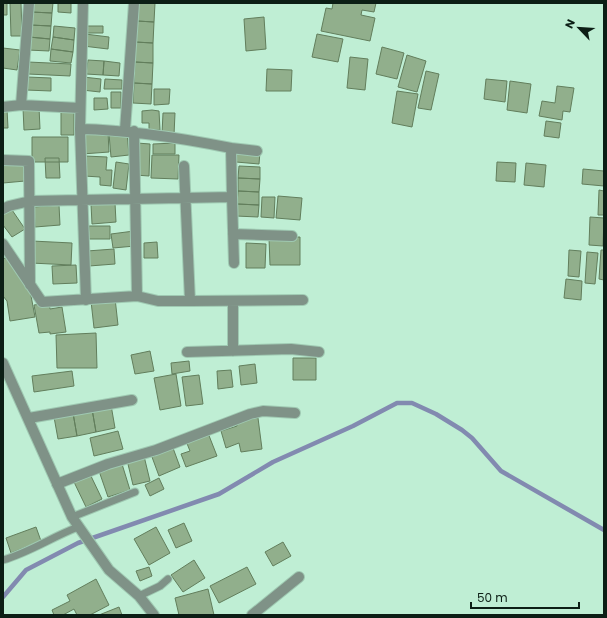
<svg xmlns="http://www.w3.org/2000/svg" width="607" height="618" font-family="Poppins,sans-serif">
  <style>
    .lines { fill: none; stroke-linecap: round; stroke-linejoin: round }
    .stream { stroke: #828ab0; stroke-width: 4.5 }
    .building { fill: #91af8c; stroke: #627e5c }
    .service-casing { stroke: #9fc9b2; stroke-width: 9 }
    .minor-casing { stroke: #9fc9b2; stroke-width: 12 }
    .tertiary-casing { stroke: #9fc9b2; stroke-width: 12 }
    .service { stroke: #7f9287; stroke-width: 7 }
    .minor { stroke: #7f9287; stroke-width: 10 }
    .tertiary { stroke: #7f9287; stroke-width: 10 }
  </style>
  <rect width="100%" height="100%" fill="#bfeed4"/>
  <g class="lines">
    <path class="stream" d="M3 597 26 570 78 543 219 494 273 462 353 426 397 403H412L436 414 462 430 472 438 501 471 604 530"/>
  </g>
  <path class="building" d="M3 3H7V15H3Z
    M10 3H21L22 36H11Z
    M31 3H53L52 13 31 12Z
    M58 3H71V13L58 12Z
    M137 3H155L154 22 137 21Z
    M333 3H376L374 12 362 10 361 15 375 18 370 41 321 31 326 8 332 9Z
    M31 12 52 13 51 26 30 25Z
    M264 17 266 49 246 51 244 19Z
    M137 21 154 22 153 43 135 42Z
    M30 25 51 26 50 39 29 37Z
    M54 26 75 28 74 40 53 37Z
    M85 26H103V33H85Z
    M85 34 109 37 108 49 83 46Z
    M317 34 343 39 338 62 312 57Z
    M29 37 50 39 49 51 28 50Z
    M53 37 74 40 73 52 51 49Z
    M135 42 153 43V63L135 62Z
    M382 47 404 53 397 79 376 74Z
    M3 48 20 50 17 70 3 68Z
    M51 49 73 52 71 63 50 61Z
    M407 55 426 61 417 92 398 87Z
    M350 57 368 59 365 90 347 88Z
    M88 60 104 61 103 75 86 74Z
    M104 61 120 63 119 76 103 75Z
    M28 62 71 64 70 76 28 74Z
    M135 62 153 63 152 84 134 83Z
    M267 69 292 70 291 91H266Z
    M426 71 439 74 431 110 418 108Z
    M27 77 51 78V91L26 90Z
    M83 77 101 79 100 92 82 90Z
    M105 79 122 80V89H104Z
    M486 79 507 81 505 102 484 99Z
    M510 81 531 84 527 113 507 110Z
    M134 83 152 84 151 104 133 103Z
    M557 86 574 88 570 112 563 111 562 120 539 116 542 101 555 103Z
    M154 89H170L169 104 154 105Z
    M397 91 418 94 412 127 392 123Z
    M111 92H121V108H111Z
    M94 98H107L108 109 94 110Z
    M39 107 40 129 24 130 23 108Z
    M3 109H7L8 128H3Z
    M61 109H74V135H61Z
    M152 110 159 111 160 130H149V123H142V111Z
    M163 113H175L174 135 162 134Z
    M546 121 561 123 559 138 544 136Z
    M108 132 109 152 82 154 81 134Z
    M127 132 129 155 111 157 109 134Z
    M32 137H68V162H32Z
    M137 143 150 144 149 176 135 175Z
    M175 143V154H153V144Z
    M237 150 260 152 259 164 236 162Z
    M152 155H179L178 179 151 178Z
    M85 156 107 157 106 170H112L111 186 100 185V177L84 176Z
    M45 158H59L60 178H46Z
    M23 161 25 181 3 183V163Z
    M116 162 129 164 126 190 113 188Z
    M497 162 516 163 515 182 496 181Z
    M526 163 546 165 544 187 524 185Z
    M239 166 260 167V179L238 178Z
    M583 169 604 171V186L582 184Z
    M238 178 260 179 259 192 238 191Z
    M599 190 604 191V215H598Z
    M238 191 259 192V205L237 204Z
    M278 196 302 198 300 220 276 218Z
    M262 197H275L274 218 261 217Z
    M115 203 116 222 92 224 91 204Z
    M237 204 259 205 258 217 236 216Z
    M59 205 60 225 35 227 34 207Z
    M10 207 25 229 12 237 3 225V212Z
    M590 217 604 218 603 246 589 245Z
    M89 226H110V239H88Z
    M134 231 135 246 113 248 111 234Z
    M300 237V265H270L269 238Z
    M32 241 72 243 71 265 31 263Z
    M157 242 158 258H144V243Z
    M246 243 266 244 265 268H246Z
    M114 249 115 264 89 266 87 251Z
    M569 250 581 251 579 277 568 276Z
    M601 250H604V280L599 279Z
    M587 252 598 253 595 284 585 283Z
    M9 256 29 285 35 317 10 321 7 301 3 296V259Z
    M76 265 77 283 53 284 52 266Z
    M566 279 582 281 581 300 564 298Z
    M115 298 118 325 94 328 91 301Z
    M49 303 50 309 62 307 66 332 50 334V332L39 333 34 305Z
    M96 333 97 368H57L56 335Z
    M150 351 154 371 135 374 131 355Z
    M293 358H316V380H293Z
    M189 361 190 371 172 374 171 363Z
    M255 364 257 383 241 385 239 366Z
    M231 370 233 387 218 389 217 371Z
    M72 371 74 386 34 392 32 376Z
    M176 374 181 406 160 410 154 378Z
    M199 375 203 404 186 406 182 377Z
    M111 405 115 428 96 432 92 409Z
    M92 409 96 432 77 436 73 413Z
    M73 413 77 436 58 439 54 417Z
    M258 418 262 449 241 452 239 443 226 448 221 431 237 426 236 421Z
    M118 431 123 449 94 456 90 438Z
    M208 433 217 456 186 467 181 454 190 451 186 441Z
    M173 448 180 467 159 476 152 457Z
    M144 456 150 481 133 485 127 460Z
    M122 464 130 490 108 497 99 471Z
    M90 474 102 499 86 507 74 482Z
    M159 478 164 489 150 496 145 485Z
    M184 523 192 541 176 548 168 530Z
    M36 527 41 541 11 553 6 538Z
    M156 527 170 553 149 565 134 539Z
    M283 542 291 556 273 566 265 552Z
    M194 560 205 578 183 592 171 575Z
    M149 567 152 576 140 581 136 571Z
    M247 567 256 584 219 603 210 586Z
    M96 579 109 605 90 615H77L74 609 63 615H54L52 610 70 601 67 595Z
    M208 589 214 615H179L175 598Z
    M119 607 122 615H99Z"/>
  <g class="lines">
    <g class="service-casing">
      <path id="service" d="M72 517 135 492
        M3 560C30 552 52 537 78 527
        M139 596 160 586 168 579"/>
    </g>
    <g class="minor-casing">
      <path id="minor" d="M21 105 29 3
        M3 107 21 105 80 108
        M80 129 86 300
        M125 130 134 3
        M134 131 137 296 158 301H190L184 166
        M231 148 257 151
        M3 160 29 161 30 285
        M232 197 234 263
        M3 209 9 206 30 201 232 197 231 148C181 138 132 130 80 129L83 3
        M233 234 292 236
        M3 244 42 302 137 296
        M190 301 303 300
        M233 301V351
        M187 352 291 349 319 352
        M29 418 132 400
        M57 484 108 464 156 450 250 414 263 411 295 413
        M252 615 299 577"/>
    </g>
    <g class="tertiary-casing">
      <path id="tertiary" d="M3 363 72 517 109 570 139 596 154 615"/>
    </g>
    <use href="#service" class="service"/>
    <use href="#minor" class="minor"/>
    <use href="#tertiary" class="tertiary"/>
  </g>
  <rect width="607" height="618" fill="none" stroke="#0c1e15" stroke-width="8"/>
  <g transform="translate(579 28) rotate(295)" stroke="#bfeed4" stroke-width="3" paint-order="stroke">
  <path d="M0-3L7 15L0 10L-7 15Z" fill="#0c1e15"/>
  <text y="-6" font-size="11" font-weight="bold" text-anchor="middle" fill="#0c1e15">N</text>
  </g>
  <path d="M471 602v6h108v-6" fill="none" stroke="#0c1e15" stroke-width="2"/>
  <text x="477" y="602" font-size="12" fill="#0c1e15" stroke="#bfeed4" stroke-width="3" paint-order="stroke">50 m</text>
</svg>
